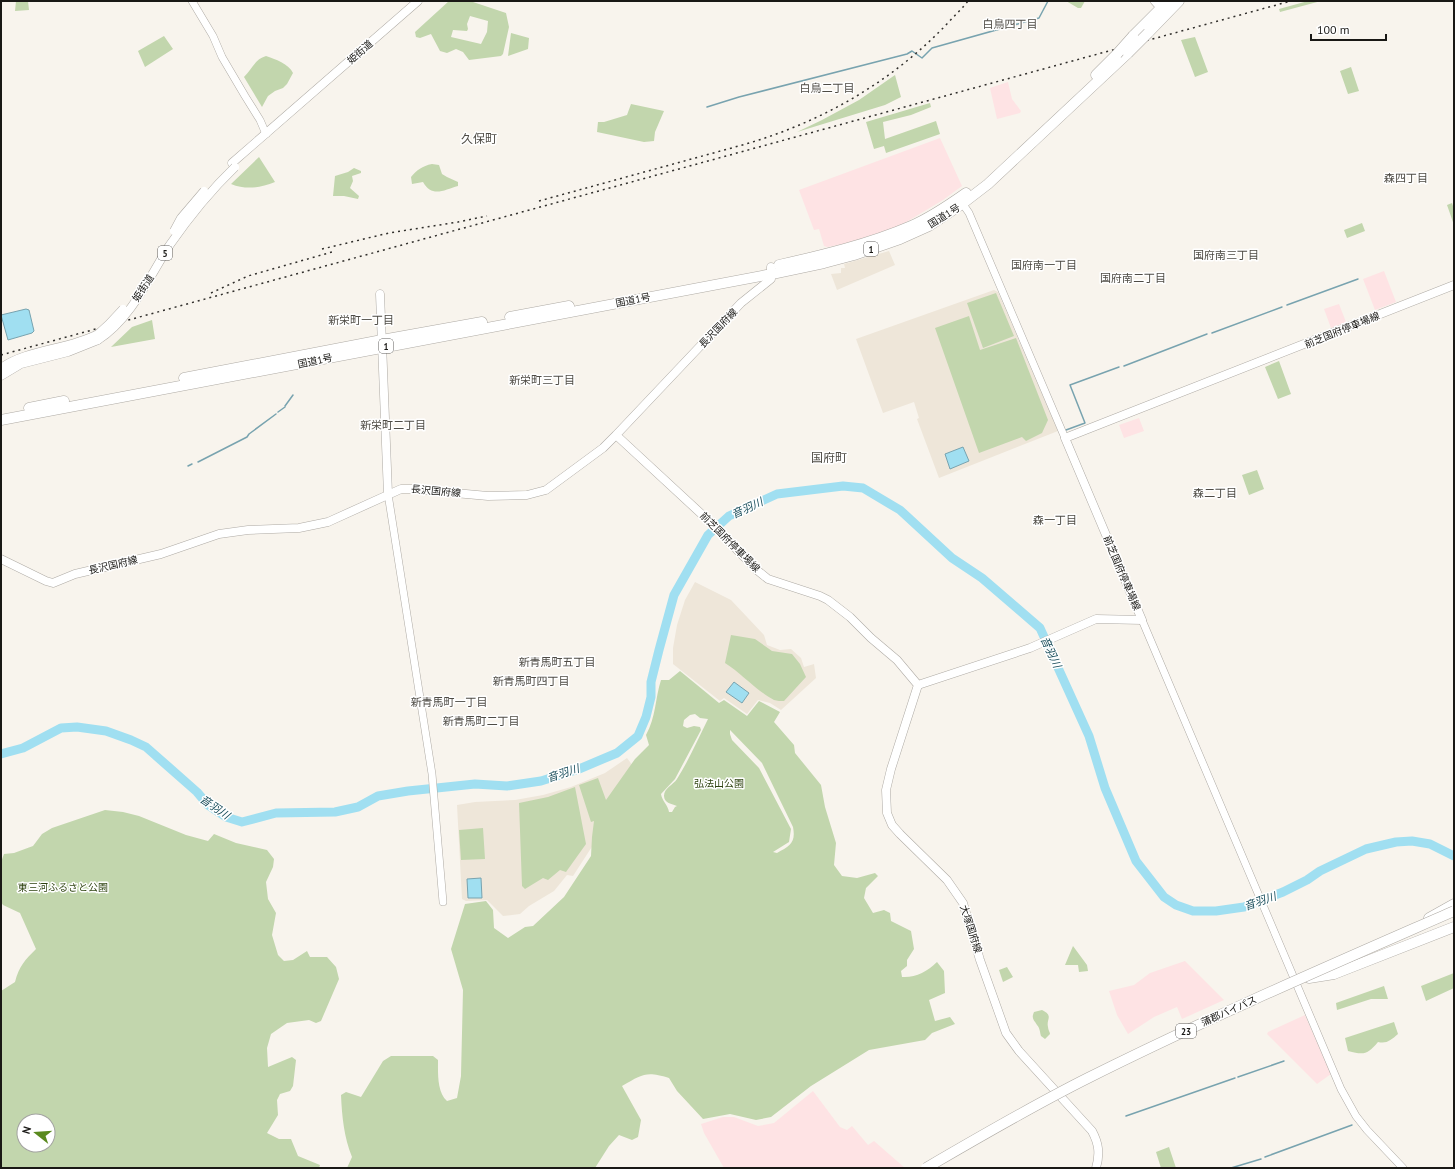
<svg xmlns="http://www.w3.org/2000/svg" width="1455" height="1169" font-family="'PT Sans','Noto Sans JP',sans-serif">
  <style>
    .built { fill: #eee6d9 }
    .industrial { fill: #fee3e4 }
    .green { fill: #c2d6ad; fill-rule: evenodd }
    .water { fill: #a0dff1; stroke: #78a3af }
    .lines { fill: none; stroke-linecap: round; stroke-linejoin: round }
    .stream { stroke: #78a3af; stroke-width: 1.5 }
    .river { stroke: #a0dff1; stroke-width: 9 }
    .minor-casing { stroke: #aeaaa4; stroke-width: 8 }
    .major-casing { stroke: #aeaaa4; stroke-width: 9 }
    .highway-casing { stroke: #aeaaa4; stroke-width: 11 }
    .minor { stroke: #fff; stroke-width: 7 }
    .major { stroke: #fff; stroke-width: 8 }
    .highway { stroke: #fff; stroke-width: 10 }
    .rail { stroke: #312f2c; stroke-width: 1.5; stroke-dasharray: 2 4; stroke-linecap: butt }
    .major-bridge-casing { stroke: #aeaaa4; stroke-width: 9; stroke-linecap: butt }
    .highway-bridge-casing { stroke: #aeaaa4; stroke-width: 11; stroke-linecap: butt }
    .major-bridge { stroke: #fff; stroke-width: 8 }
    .highway-bridge { stroke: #fff; stroke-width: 10 }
    .labels { text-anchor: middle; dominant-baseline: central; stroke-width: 3; stroke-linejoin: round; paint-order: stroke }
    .shield { fill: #fff; stroke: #5e5d5b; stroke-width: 1 }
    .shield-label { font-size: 9px; font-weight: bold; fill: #191815 }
    .street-label { font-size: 10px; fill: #191815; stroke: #fff }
    .park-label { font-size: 10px; fill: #2e4310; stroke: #fff }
    .neighbourhood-label { font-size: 11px; fill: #4e4b45; stroke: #fff }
    .water-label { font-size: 11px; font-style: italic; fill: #174c5a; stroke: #fff }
    .quarter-label { font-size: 12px; fill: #4e4b45; stroke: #fff }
  </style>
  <rect width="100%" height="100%" fill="#f8f4ed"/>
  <path class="built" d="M889 251 895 265 837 290 831 274 841 273V268H845L844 264Z
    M994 290 998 292 1058 431 939 478 917 419 919 418 914 402 883 413 856 339Z
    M695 582 731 600 764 635 767 645 780 650 791 649 801 658 804 667 814 664 816 678 781 710 770 703 758 700 747 714 724 698 720 701 673 664V648L677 625 685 600Z
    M627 758 639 774 573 876 567 875 554 891 529 906 520 914 503 916 487 900 466 901 462 899 457 805 475 802 515 800 543 795 571 787 605 773Z"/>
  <path class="industrial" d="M1008 82 1012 99 1021 111 1020 113 997 119 990 88Z
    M940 138 962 186 943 200 903 224 885 231 844 244 827 247 824 246 819 229 814 230 799 190Z
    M1384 271 1396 302 1375 310 1363 279Z
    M1339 304 1346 322 1331 328 1324 309Z
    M1139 418 1144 431 1124 438 1119 425Z
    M1185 961 1224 1000 1182 1019 1177 1007 1154 1017 1128 1034 1117 1015 1109 991 1134 985 1150 973Z
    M1305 1015 1331 1074 1317 1084 1267 1034 1268 1032Z
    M813 1091 840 1127 847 1130 852 1126 868 1145 874 1141 905 1168H724L704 1133 701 1124 723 1117H734L758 1126 774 1123Z"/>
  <path class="green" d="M16 1H28L29 10 15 11Z
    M449 1H470L506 13 509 27 503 54 501 56 469 60 463 52 456 49 447 53 440 51 431 34 420 38 416 37 415 32ZM470 16 488 21 487 32 481 44 451 37 453 30 467 31 468 29 467 24Z
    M1066 1H1085L1081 8H1078Z
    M1308 1H1321L1280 12 1279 9Z
    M511 33 529 38 528 49 508 56Z
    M164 36 173 49 145 67 138 51Z
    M1195 37 1208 72 1195 77 1181 40Z
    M266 56C275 59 289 64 293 73L287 84 283 88 275 91 268 96 262 107 244 77C252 69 255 59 266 56Z
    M1351 67 1359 91 1348 94 1340 71Z
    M895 75 901 97 885 105 797 132 822 120 859 100 861 111 859 100Z
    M930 103 931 107 911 115 883 122 885 139 936 121 940 134 886 153 884 146 874 149 866 122Z
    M631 104 664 111 655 132 654 141 644 142 597 132 598 122H604L627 115Z
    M259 157 275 182C260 188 246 190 231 184Z
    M432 164 439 165 442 174 447 177 458 182V186C444 190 432 198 423 182L412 184 411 177C417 170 422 166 432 164Z
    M354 168 361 171V173L352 176 353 181 350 188 359 196 358 199 344 196H333L335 176 348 172Z
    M1452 203 1454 209V225L1447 205Z
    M1362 223 1365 231 1347 238 1344 230Z
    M996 293 1014 336 983 348 967 303Z
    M969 316 980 350 1016 338 1048 420 1042 433 1026 441 1022 437 979 453 935 328Z
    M152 320 155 339 111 347 132 327Z
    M1279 361 1291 394 1278 399 1265 367Z
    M1257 470 1264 489 1249 495 1242 475Z
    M731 635 755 639 772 651 792 654 800 664 806 677 784 701C781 701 777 701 774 700 758 692 741 673 725 663Z
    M680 671 719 703 724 700 747 716 759 701 780 712 774 722 794 745 795 753 821 785 825 807 836 843 834 865 842 876 857 878 875 873 878 876 866 888 864 898 873 913 884 910 890 913 891 921 911 931 914 949 907 960V966L901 971 902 977C915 978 927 972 937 962L944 971 945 993 929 1000 935 1021 950 1017 955 1024 932 1033 925 1040 869 1050 811 1086 771 1117 756 1120 730 1114 703 1119 677 1091 669 1078C646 1071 643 1074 622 1086L641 1120 638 1137 632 1140 619 1135 609 1146 595 1168H347L352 1157C344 1137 342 1117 341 1095L346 1092 361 1097 383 1061 391 1056H433L438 1060C438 1073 437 1092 447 1101L457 1098 461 1076 463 990 451 949 465 904 486 901 493 910 494 928 508 938 525 927 533 926 564 897 591 856 592 837 594 821 591 822 579 785 598 778 606 800 635 759 649 745 646 735C656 717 655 699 661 680H669ZM695 714 700 718 708 719C698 739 689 760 677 779 673 785 664 788 664 796 664 803 672 804 677 806L675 807 672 812H669C668 805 662 801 661 794L675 779 701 730 700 727 694 726 687 728 683 726 684 720 690 715ZM730 730 762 763 793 827C796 843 790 846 777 853L773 852 789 842 791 829 759 768 732 740 730 734Z
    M575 787 586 844 566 872 560 870 548 880 543 878 525 889 522 886 519 803 548 797Z
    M105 810 123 812 139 816 186 835 208 841 214 834 236 843 267 850 274 859 273 867 266 882 268 899 276 913 272 935 278 955 284 961 293 960 307 951 310 957H327L336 967 339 979 321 1021 316 1023 309 1020 287 1023 271 1034 267 1048 268 1067 292 1057 296 1060 293 1086 290 1091 280 1094 277 1100 278 1115 267 1133 279 1139H291L298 1156 320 1165 319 1168H1V991L15 982C19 966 25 960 36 949L20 913 3 905 1 902V862L4 854 14 853 33 846 42 834 52 828ZM24 1121H48V1145H24Z
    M483 828 485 859 461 860 459 830Z
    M1073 946 1087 965 1088 971 1079 972 1078 965H1065Z
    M1007 967 1013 977 1003 982 999 970Z
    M1454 973V988L1426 1001 1421 986Z
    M1384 986 1388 999H1371L1337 1010 1336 1003Z
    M1042 1010C1054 1016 1046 1019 1048 1027 1048 1030 1050 1032 1050 1034L1045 1039 1041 1036C1040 1033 1040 1028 1037 1025 1034 1020 1031 1019 1034 1012Z
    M1394 1022 1398 1034C1391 1040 1387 1044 1378 1042 1367 1055 1364 1055 1348 1051L1345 1038Z
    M1169 1147 1176 1168H1161L1156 1152Z"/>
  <path class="water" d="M26 309 29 310 34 331 32 333 8 340 1 315Z
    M963 447 969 461 950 469 945 454Z
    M734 682 749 693 742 703 726 692Z
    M481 878 482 898H468L467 879Z"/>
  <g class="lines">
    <path class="stream" d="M707 107 739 97 907 54 912 51 922 58 932 48 1039 18 1048 1
      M1287 305 1358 279
      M1212 333 1282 307
      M1124 366 1207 334
      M285 406 293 395
      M278 412 285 407
      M1066 430 1085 423 1070 385 1119 367
      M198 462 247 437 249 434 276 414
      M188 466 192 464
      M1238 1077 1284 1061
      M1126 1116 1235 1078
      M1265 1157 1352 1125
      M1231 1168 1261 1159"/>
    <path class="river" d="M1 754 23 748 61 728 77 727 106 731 131 740 146 747 197 792 208 805 226 817 242 822 276 813 335 812 358 807 378 796 408 791 475 784 507 786 541 781 579 769 617 753 638 736 646 717 651 697V682L659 650 674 595 708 535 729 516 777 494 843 486 863 488 900 510 952 558 982 578 1040 628 1089 736 1105 788 1136 861 1164 897 1176 905 1193 911H1216L1244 907 1283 892 1307 880 1320 871 1366 849 1396 842 1412 841 1430 844 1454 856"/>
    <g class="minor-casing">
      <path id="minor" d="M192 1 213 36 222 57 245 96 260 120 266 134
        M1154 1 1163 11
        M960 200 969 213 1065 438
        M388 494 432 774 443 902
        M1142 620 1341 1089 1356 1116 1367 1130 1403 1168"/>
    </g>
    <g class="major-casing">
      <path id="major" d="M232 163 418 1
        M380 294 388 494
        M1 368C27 349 68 350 98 334
        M1 376 21 364 68 352 98 340
        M616 435 709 521 758 571 768 579 820 596 828 600 850 617 871 638 897 660 918 685
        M1 559 46 581 53 583 75 574 161 554 219 534 248 530 299 528 328 522 401 489H411L488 496 527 495 546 490 603 448 616 435 741 303 771 279V267
        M918 685 1030 648 1096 619 1142 620 1065 438 1454 285
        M918 685 891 769 886 790 887 813 892 825 900 834 947 880 963 903 980 960 1006 1033 1019 1051 1092 1131C1099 1144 1100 1154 1096 1168"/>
    </g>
    <g class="highway-casing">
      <path id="highway" d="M1148 33 1179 1
        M1133 36 1168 1
        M1096 75 1117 54
        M779 265C823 255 869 244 911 226 930 218 949 205 966 193
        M510 317 569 306
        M184 378 382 340 482 322
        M29 408 64 401
        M1 420 772 274 824 263 854 255 900 239 929 226 962 204 988 184 1128 53
        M1429 918 1454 904
        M1309 978 1334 974 1454 927"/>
    </g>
    <use href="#minor" class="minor"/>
    <use href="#major" class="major"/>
    <use href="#highway" class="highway"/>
    <path class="rail" d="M539 201 746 144C821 122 890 83 945 26 953 17 961 10 968 1
      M322 249 389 233 458 222 487 216
      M211 293 248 276 332 252
      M1 355 1291 1"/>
    <g class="major-bridge-casing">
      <path id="major-bridge" d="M174 231 181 218 204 191
        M98 334 109 324 123 309
        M98 340C130 320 149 278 169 246 189 217 210 191 235 167"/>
    </g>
    <g class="highway-bridge-casing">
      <path id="highway-bridge" d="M1128 53 1148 33
        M1117 54 1133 36
        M926 1168C979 1137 1032 1106 1088 1078 1208 1018 1331 965 1454 911"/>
    </g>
    <use href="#major-bridge" class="major-bridge"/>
    <use href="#highway-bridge" class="highway-bridge"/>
  </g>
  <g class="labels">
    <g class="shield">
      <rect x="864" y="242" width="14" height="14" rx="3"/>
      <rect x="158" y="246" width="14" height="14" rx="3"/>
      <rect x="379" y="339" width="14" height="14" rx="3"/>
      <rect x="1176" y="1024" width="20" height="14" rx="3"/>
    </g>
    <g class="shield-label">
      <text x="871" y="249">1</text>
      <text x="165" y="253">5</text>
      <text x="386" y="346">1</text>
      <text x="1186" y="1031">23</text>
    </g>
    <g class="street-label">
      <text transform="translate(360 52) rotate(-41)">姫街道</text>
      <text transform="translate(944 216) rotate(-32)">国道1号</text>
      <text transform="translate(143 288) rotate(-57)">姫街道</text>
      <text transform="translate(633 300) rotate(-11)">国道1号</text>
      <text transform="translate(718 328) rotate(-46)">長沢国府線</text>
      <text transform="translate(1342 330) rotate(-22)">前芝国府停車場線</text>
      <text transform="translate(315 361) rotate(-12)">国道1号</text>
      <text transform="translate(436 491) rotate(5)">長沢国府線</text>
      <text transform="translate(730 542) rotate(45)">前芝国府停車場線</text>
      <text transform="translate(113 565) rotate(-13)">長沢国府線</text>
      <text transform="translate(1122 573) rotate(67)">前芝国府停車場線</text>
      <text transform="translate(971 929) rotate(72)">大塚国府線</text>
      <text transform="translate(1229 1011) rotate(-24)">蒲郡バイパス</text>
    </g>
    <g class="park-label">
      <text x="719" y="783">弘法山公園</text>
      <text x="63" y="887">東三河ふるさと公園</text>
    </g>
    <g class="neighbourhood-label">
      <text x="1010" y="24">白鳥四丁目</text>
      <text x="827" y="88">白鳥二丁目</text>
      <text x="1406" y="178">森四丁目</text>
      <text x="1226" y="255">国府南三丁目</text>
      <text x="1044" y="265">国府南一丁目</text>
      <text x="1133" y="278">国府南二丁目</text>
      <text x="361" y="320">新栄町一丁目</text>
      <text x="542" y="380">新栄町三丁目</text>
      <text x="393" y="425">新栄町二丁目</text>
      <text x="1215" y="493">森二丁目</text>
      <text x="1055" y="520">森一丁目</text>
      <text x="557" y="662">新青馬町五丁目</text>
      <text x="531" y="681">新青馬町四丁目</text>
      <text x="449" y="702">新青馬町一丁目</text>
      <text x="481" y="721">新青馬町二丁目</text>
    </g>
    <g class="water-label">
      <text transform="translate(747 508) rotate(-25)">音羽川</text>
      <text transform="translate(1051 652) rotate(65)">音羽川</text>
      <text transform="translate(563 773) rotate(-18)">音羽川</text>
      <text transform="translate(215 807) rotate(34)">音羽川</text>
      <text transform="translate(1260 901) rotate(-19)">音羽川</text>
    </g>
    <g class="quarter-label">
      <text x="479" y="138">久保町</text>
      <text x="829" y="457">国府町</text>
    </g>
  </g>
  <rect width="1455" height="1169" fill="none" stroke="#191815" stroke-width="4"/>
  <g transform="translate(36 1133) rotate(287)"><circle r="19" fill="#ffffff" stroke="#a3a3a1"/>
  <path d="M0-3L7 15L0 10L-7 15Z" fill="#5a8a1e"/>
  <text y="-6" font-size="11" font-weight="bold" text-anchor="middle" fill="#191815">N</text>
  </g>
  <path d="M1311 34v6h75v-6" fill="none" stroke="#191815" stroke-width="2"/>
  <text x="1317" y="34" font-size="12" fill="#191815" stroke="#ffffff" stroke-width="3" paint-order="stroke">100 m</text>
</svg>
